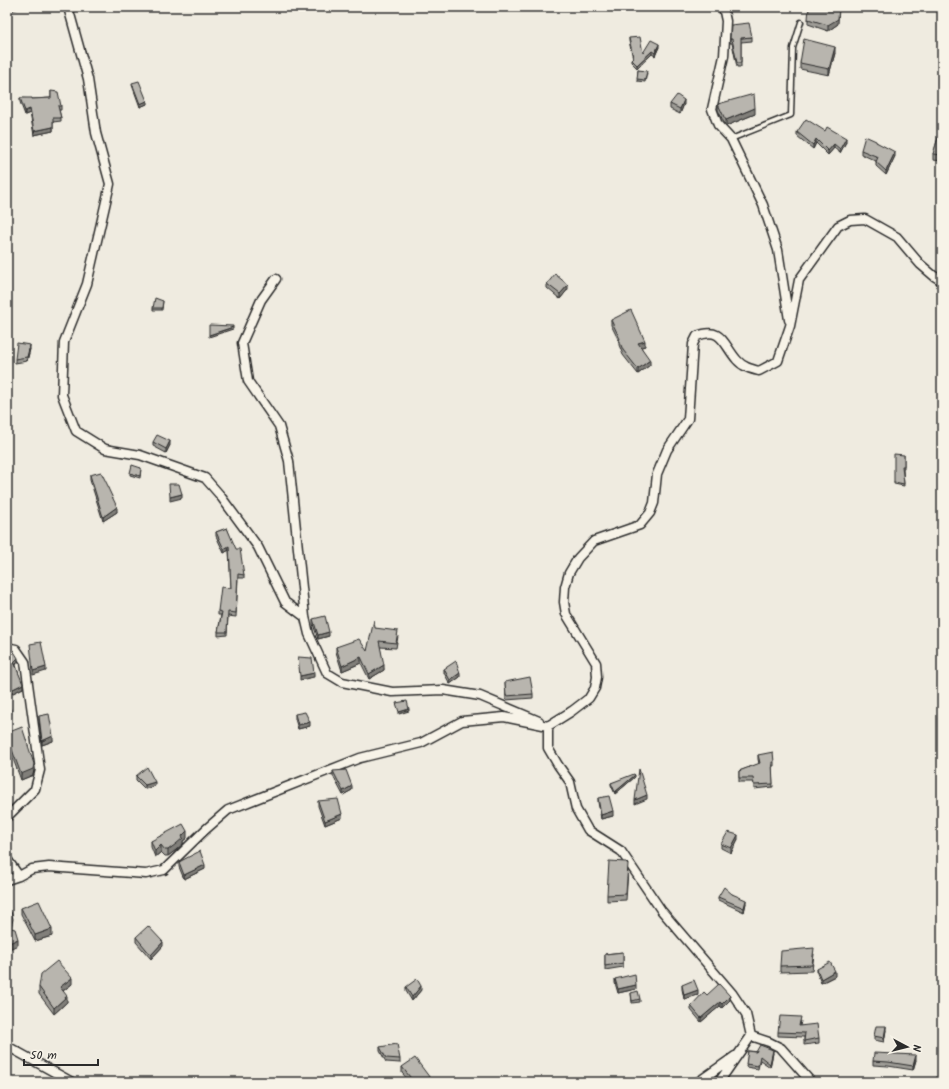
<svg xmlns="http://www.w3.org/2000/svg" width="949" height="1089" font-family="Kalam,sans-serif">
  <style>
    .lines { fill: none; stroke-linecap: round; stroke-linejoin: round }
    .service-casing { stroke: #2b2b2b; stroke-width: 7 }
    .minor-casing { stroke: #2b2b2b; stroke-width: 11 }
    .service { stroke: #f7f3e8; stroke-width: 4 }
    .minor { stroke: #f7f3e8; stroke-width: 8 }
    .wall { fill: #9e9c96; stroke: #2b2b2b }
    .shaded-wall { fill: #817f7a; stroke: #2b2b2b }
    .building { fill: #b8b5ae; stroke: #2b2b2b }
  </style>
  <rect width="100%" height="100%" fill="#efebe0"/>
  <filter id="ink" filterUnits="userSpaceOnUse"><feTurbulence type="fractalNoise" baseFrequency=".025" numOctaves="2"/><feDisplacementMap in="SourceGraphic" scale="8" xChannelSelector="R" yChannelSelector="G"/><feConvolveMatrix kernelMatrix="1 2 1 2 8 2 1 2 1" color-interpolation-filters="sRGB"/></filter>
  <g filter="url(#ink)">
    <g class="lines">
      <g class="service-casing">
        <path id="service" d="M731 139 791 115 793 48 801 22"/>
      </g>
      <g class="minor-casing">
        <path id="minor" d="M68 7 88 79 96 133 110 184 87 284 64 342 62 395 76 431 105 449 140 455 205 478 219 494 258 547 285 602 305 617
          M723 7 726 21 724 56 712 109 718 125 731 139 763 205 778 250 789 320
          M276 279 261 300 242 343 248 381 279 426 289 461 305 617 309 634 327 673 342 682 392 692 443 690 480 696 539 721
          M7 647 16 649 25 662 40 770 35 789 7 817
          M548 726V748L558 765 570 782 576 809 588 830 621 851 661 910 732 993 746 1014 751 1036 719 1082
          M7 859 19 876
          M7 880 19 876 32 869 49 867 146 874 164 870 205 830 228 810 360 758 421 743 462 721 504 717 548 726 572 711 589 698 595 688 597 677 596 663 566 614 564 602 565 587 569 573 578 558 594 541 640 525 650 513 654 503 657 474 667 450 688 419 693 344 697 336C722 326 723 344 737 360 743 367 751 369 759 371L778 361 790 326 799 280 838 226 850 220 865 219 897 237 920 264 934 276 942 281
          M751 1036 769 1042 781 1048 811 1082
          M7 1046 72 1082
          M698 1082 735 1056"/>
      </g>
      <use href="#service" class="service"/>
      <use href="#minor" class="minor"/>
    </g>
    <path class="wall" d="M808 19 838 24 828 31 808 24Z
      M752 37V41L741 42V67H737L732 43H730V39Z
      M629 38 643 53 659 47 655 56 652 54 637 68 631 62V59L633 58 629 41Z
      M835 53 829 75 800 69V63Z
      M638 70 647 73 645 82 637 81Z
      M132 83 147 104 140 107 132 85Z
      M51 91 61 106V110H59L61 118V121L53 122V131L34 135 30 113 25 115 20 102V98L32 99 51 98Z
      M670 104H684L680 114 670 109Z
      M718 104 755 114 726 126 724 123 718 110Z
      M942 125V161L933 160V154Z
      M825 131 846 142 840 153 834 148 828 155 816 143 813 149 797 136V132Z
      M876 142 895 156 886 175 876 166V161L861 154V150Z
      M547 284 568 289 560 299 547 288Z
      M163 301 162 310H153V308Z
      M611 320 645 346 641 347 650 365 638 374 623 355 619 345V341L611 325Z
      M30 349 27 361 15 363V359Z
      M153 442 170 445 166 453 153 446Z
      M904 455V468H903L904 486 894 484V482Z
      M141 468 140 478 130 475V473Z
      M90 475 109 491 117 512 103 521 90 480Z
      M227 528 244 575V578H238L236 617 228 616 227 635 218 636V632L221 615H218V611L231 588 229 550 224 553 216 536V532Z
      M313 619 329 636 318 639 313 624Z
      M375 628 398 636 396 648 380 647 384 670 369 679 361 663 342 671 336 652V647L367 651Z
      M7 652 18 662 16 665 23 688 11 694 7 684Z
      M444 669 460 677 450 684 444 673Z
      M505 682 533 694V698L506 700Z
      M295 714 310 726 298 729 295 719Z
      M39 716 53 741 42 745 39 720Z
      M7 733 34 770 33 775 21 780 7 743Z
      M758 755 774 762V766H772L773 787 754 789 753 782H739V771L759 764 758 759Z
      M333 771 352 790 343 795 333 776Z
      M136 776 155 786 145 789 136 780Z
      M635 777 615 794 611 785V783Z
      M598 798 613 816 601 819 598 802Z
      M318 801 342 818 325 825 318 806Z
      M187 838 183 841V844L176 850 168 856H165L161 852 155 857 151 847V841Z
      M738 839 731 853 721 848V844Z
      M179 862 205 869 184 879 179 867Z
      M628 871 626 900 607 901V895Z
      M732 894 746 903 744 912 718 900V897Z
      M21 908 52 936 35 941 21 914Z
      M136 937 163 946 151 959 136 942Z
      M623 952V967L605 970V954Z
      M814 954 812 971 780 972V966Z
      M817 969 835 976 821 983 817 973Z
      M615 979 636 989 618 993 615 983Z
      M72 984 63 991 67 1002 54 1014 39 994V987Z
      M682 985 698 995 684 999 682 989Z
      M406 987 421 990 412 1001 406 991Z
      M631 993 640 999V1002L632 1003Z
      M707 995 730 1000 722 1008 720 1006 701 1022 691 1010V1006Z
      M801 1021 800 1026 819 1038V1043L804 1045V1037L778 1036V1032Z
      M886 1030 884 1042 874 1040V1036Z
      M380 1047 400 1059V1063L386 1062 380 1051Z
      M748 1051 773 1053 770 1067 760 1060 758 1069 746 1067Z
      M916 1060 913 1070 888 1066 873 1065V1061Z
      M402 1067 433 1082H410L402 1073Z"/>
    <path class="shaded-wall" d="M7 7H10V10H7Z
      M10 7H23L10 11Z
      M839 7 838 24 828 31V25Z
      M659 44V47L655 56V53Z
      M835 47V53L829 75V69Z
      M652 51V54L637 68V65Z
      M684 100V104L680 114V109Z
      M147 101V104L140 107V104Z
      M755 108V114L726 126V120Z
      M30 109V113L25 115V111Z
      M53 127V131L34 135V131Z
      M846 138V142L840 153V149Z
      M816 139V143L813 149V145Z
      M834 144V148L828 155V151Z
      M895 152V156L886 175V171Z
      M568 285V289L560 299V294Z
      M233 327V329L209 337V335Z
      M645 341V346L638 348V343Z
      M30 345V349L27 361V357Z
      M650 360V365L638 374V369Z
      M170 441V445L166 453V449Z
      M182 494V498L170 501V497Z
      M117 507V512L103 521V517Z
      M229 546V550L224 553V549Z
      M329 632V636L318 639V635Z
      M361 657V663L342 671V666Z
      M18 658V662L14 666V662Z
      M384 665V670L369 679V674Z
      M46 667V671L33 675V671Z
      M314 673V677L300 680V676Z
      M460 673V677L450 684V680Z
      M23 684V688L11 694V690Z
      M409 709V711L399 714V712Z
      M11 710V714L7 717V712Z
      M310 722V726L298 729V725Z
      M53 736V741L42 745V741Z
      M34 764V770L33 775 21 780V774Z
      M635 775V777L615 794V792Z
      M155 782V786L145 789V785Z
      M352 786V790L343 795V791Z
      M647 795V799L635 804V800Z
      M613 811V816L601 819V815Z
      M342 814V818L325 825V821Z
      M187 831V838L183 841V844L176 850 168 856V850Z
      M738 835V839L731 853V848Z
      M161 845V852L155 857V851Z
      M205 865V869L184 879V875Z
      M746 900V903L744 912V908Z
      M52 929V936L35 941V935Z
      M18 939V945L7 950V944Z
      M163 942V946L151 959V955Z
      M835 971V976L821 983V979Z
      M72 978V984L60 993V987Z
      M636 985V989L618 993V989Z
      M421 986V990L412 1001V997Z
      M698 990V995L684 999V995Z
      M67 996V1002L54 1014V1008Z
      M730 996V1000L722 1008V1004Z
      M720 1002V1006L701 1022V1018Z
      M886 1026V1030L884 1042V1038Z
      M773 1050V1053L770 1067V1064Z
      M916 1055V1060L913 1070V1066Z"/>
    <path class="building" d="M809 7H839L838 19 828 25 808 19Z
      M749 23 752 37 741 38V63H737L732 39H730L731 25Z
      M640 37 643 53 651 40 659 44 655 53 652 51 637 65 631 59 633 57 629 38Z
      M804 39 835 47 829 69 800 63Z
      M638 70 647 71 645 80 637 79Z
      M139 81 147 101 140 104 132 83Z
      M51 91 58 92 61 106H58L61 118H53V127L34 131 30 109 25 111 20 98H32V99L51 98Z
      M754 94 755 108 726 120 724 117 718 104Z
      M677 95 684 100 680 109 670 104Z
      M806 119 825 131 827 127 846 138 840 149 834 144 828 151 816 139 813 145 797 132Z
      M942 125V155L933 154Z
      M865 136 876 141V142L895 152 886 171 876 162 878 157 861 150Z
      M555 274 568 285 560 294 547 284Z
      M155 298 163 301 162 308H153Z
      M631 310 645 341 638 343 650 360 638 369 623 350 619 340 620 339 611 320Z
      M209 325 233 326V327L209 335Z
      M17 343 30 345 27 357 15 359Z
      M157 435 170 441 166 449 153 442Z
      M894 454 904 455V466H902L904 484 894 482Z
      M132 465 141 468 140 476 130 473Z
      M101 472 109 488H108L117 507 103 517 90 475Z
      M169 484H179L182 494 170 497Z
      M227 528 236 549H240L244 575 238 574 236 613 228 612 227 632H218L222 612 218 611 221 587 231 588 229 546 224 549 216 532Z
      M325 616 329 632 318 635 313 619Z
      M374 620 375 628 398 631 396 643 379 641 384 665 369 674 361 657 342 666 336 647 359 639 367 651Z
      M41 642 46 667 33 671 30 644Z
      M13 650 18 658 14 662 23 684 11 690 7 680V669H8L7 667V652Z
      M298 657 312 658 314 673 300 676Z
      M456 661 460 673 450 680 444 669Z
      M530 677 533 694 506 696 505 682Z
      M407 701 409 709 399 712 396 703Z
      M7 703 11 710 7 712Z
      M305 712 310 722 298 725 295 714Z
      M49 714 53 736 42 741 39 716Z
      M22 727 34 764 33 769 21 774 7 736V733Z
      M773 752 774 762H772L773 784 754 785 753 778H739V771L760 763 758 755Z
      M147 767 155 782 145 785 136 776Z
      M639 769 647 795 635 800Z
      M346 770 352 786 343 791 333 771Z
      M634 774 635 775 615 792 611 783Z
      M609 796 613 811 601 815 598 798Z
      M338 799 342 814 325 821 318 801Z
      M183 824 187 831 182 836 183 838 176 844 168 850H165L161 845 155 851 151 841Z
      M728 832 738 835 731 848 721 844Z
      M200 851 205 865 184 875 179 862Z
      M609 861 626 862 628 864 626 894 607 895Z
      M724 887 732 894 746 900 744 908 718 897Z
      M39 901 52 929 35 935 21 908Z
      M11 912 13 919 11 928 15 929 18 939 7 944V913Z
      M148 926 163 942 151 955 136 937Z
      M814 948 812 965 780 966 781 951Z
      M623 952V963L605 966V954Z
      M57 961 72 978 60 987 67 996 54 1008 39 987 41 974Z
      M830 962 835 971 821 979 817 969Z
      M635 974 636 985 618 989 615 979Z
      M417 979 421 986 412 997 406 987Z
      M694 980 698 990 684 995 682 985Z
      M719 984 730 996 722 1004 720 1002 701 1018 691 1006 704 992 707 995Z
      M638 991 640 999 632 1001 631 993Z
      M780 1016 801 1017 799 1026 817 1024 819 1038 804 1041 805 1033 778 1032Z
      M876 1026H886L884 1038 874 1036Z
      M397 1044 400 1059 386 1058 380 1047Z
      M760 1045 773 1050 770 1064 760 1056 758 1066 746 1064 748 1051 756 1052Z
      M874 1053 916 1055 913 1066 888 1062 873 1061Z
      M415 1058 433 1082H414L402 1067Z"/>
  </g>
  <rect width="949" height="1089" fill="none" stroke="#f7f3e8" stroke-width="24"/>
  <rect x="12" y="12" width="925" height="1065" fill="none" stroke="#2b2b2b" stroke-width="1.5" filter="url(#ink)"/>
  <g transform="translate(907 1047) rotate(97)" stroke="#f7f3e8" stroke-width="3" paint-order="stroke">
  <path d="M0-3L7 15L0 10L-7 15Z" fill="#2b2b2b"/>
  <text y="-6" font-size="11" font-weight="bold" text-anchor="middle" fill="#2b2b2b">N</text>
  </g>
  <path d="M24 1059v6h74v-6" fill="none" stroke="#2b2b2b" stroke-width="2"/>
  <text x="30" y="1059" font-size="12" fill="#2b2b2b" stroke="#f7f3e8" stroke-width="3" paint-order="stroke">50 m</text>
</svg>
